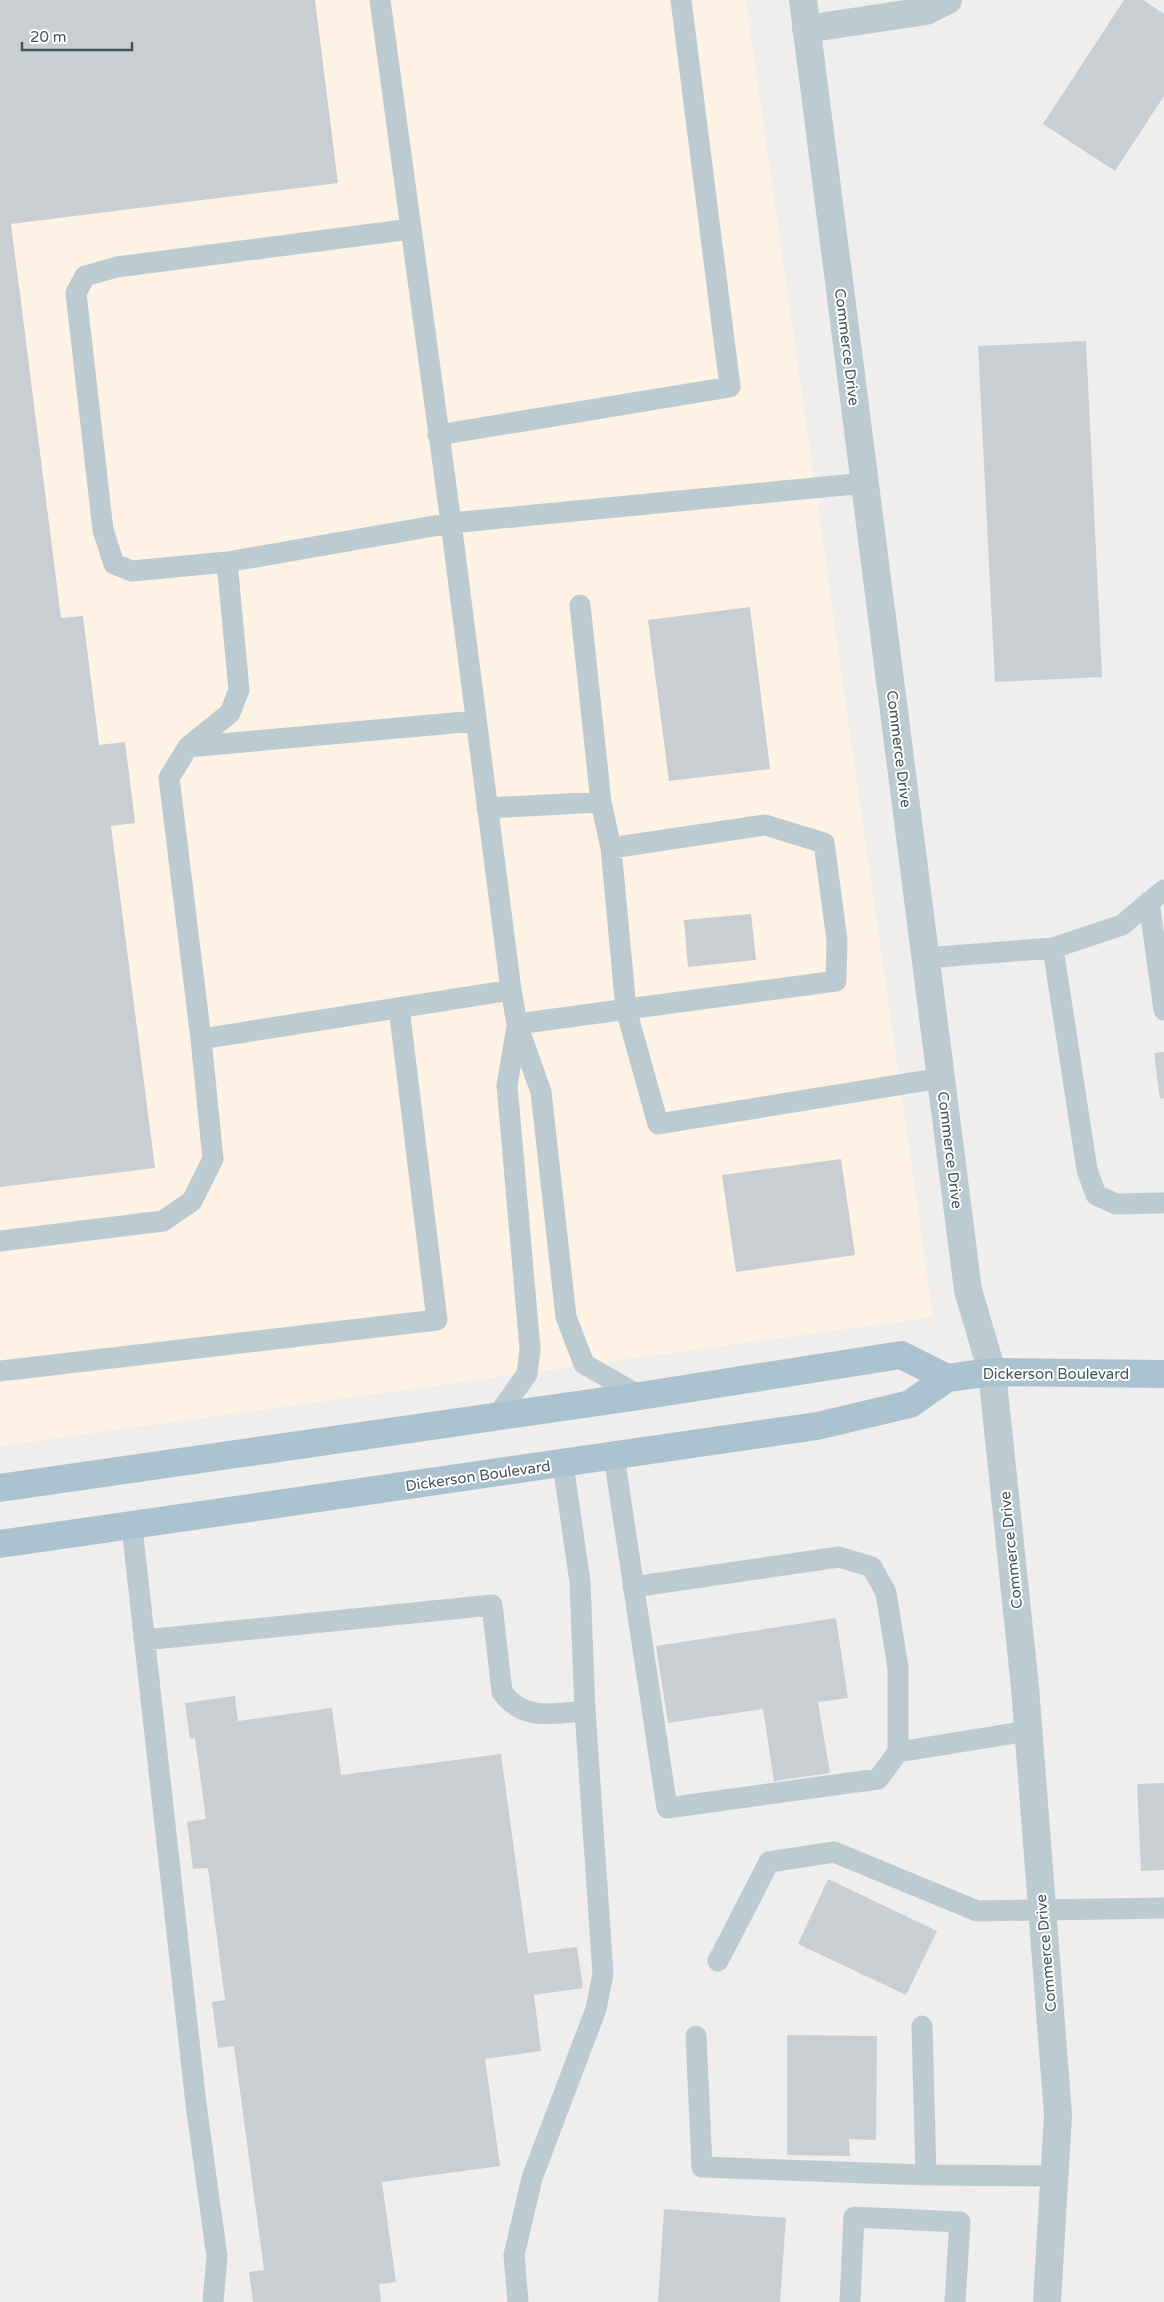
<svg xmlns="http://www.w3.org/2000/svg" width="1164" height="2302" font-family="'Varela Round',sans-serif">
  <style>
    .commercial { fill: #fdf2e4 }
    .building { fill: #c9ced3 }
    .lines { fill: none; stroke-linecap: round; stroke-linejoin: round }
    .lane { stroke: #bccbd1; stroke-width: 21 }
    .street { stroke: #bccbd1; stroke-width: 28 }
    .primary { stroke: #abc2cf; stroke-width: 28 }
    .labels { text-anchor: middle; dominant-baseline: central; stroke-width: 4; stroke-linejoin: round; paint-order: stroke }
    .street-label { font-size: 15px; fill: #44545c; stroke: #fff }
  </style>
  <rect width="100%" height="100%" fill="#f0eded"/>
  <path class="commercial" d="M0 0H746L933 1317 0 1446Z"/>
  <path class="building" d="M0 0H315L338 183 11 224 61 618 83 616 99 745 125 742 135 823 111 826 155 1168 0 1187Z
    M1124 0H1143L1164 14V96L1115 171 1043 124Z
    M1086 341 1102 677 995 682 978 346Z
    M750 607 770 769 669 781 648 620Z
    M751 914 756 960 688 967 684 920Z
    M1164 1052V1098L1160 1099 1154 1053Z
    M841 1159 855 1255 736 1272 722 1175Z
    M836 1618 848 1698 818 1702 830 1773 774 1781 763 1709 668 1723 656 1646Z
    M235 1696 238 1721 332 1708 341 1775 501 1754 528 1953 577 1947 583 1988 534 1995 541 2051 485 2059 500 2166 382 2182 396 2282 379 2284 381 2302H253L249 2272 264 2270 234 2046 218 2048 212 2002 225 2000 208 1868 193 1869 187 1822 206 1819 195 1738 190 1739 185 1703Z
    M1164 1783V1870L1141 1871 1137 1784Z
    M828 1879 937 1931 906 1995 798 1944Z
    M787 2035 877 2036 876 2140 849 2139 850 2156 787 2155Z
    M664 2209 786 2218 780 2302H658Z"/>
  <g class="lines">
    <path class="lane" d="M380 0 451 523 511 990 517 1024 541 1092 566 1317 584 1364 640 1396
      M438 435 730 387 681 0
      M227 562 451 523 865 483
      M580 605 601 802
      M188 747 476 721
      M487 808 601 802 611 848 765 825 824 843 837 940 836 981 517 1024
      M611 848 626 1009 658 1124 941 1078
      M1149 902 1164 1010
      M1053 948 1122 925 1164 890
      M925 958 1053 948 1087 1170 1096 1195 1116 1204 1164 1203
      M201 1039 169 778 188 747 230 713 239 690 227 562 132 571 114 564 103 530 76 293 85 276 117 267 411 229
      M0 1241 163 1221 192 1201 213 1159 201 1039 511 990
      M0 1371 437 1320 399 1008
      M497 1416 527 1374 530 1349 507 1085 517 1027
      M614 1456 667 1808 878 1779 898 1752V1668L886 1593 872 1567 839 1557 633 1587
      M132 1527 196 2104 217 2257 213 2302
      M144 1640 492 1605 502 1692C524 1722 552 1713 585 1711
      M898 1752 1028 1731
      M718 1961 769 1862 834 1852 977 1911 1164 1908
      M922 2026 926 2175
      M696 2036 702 2167 926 2175 1055 2176
      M518 2302 514 2255 532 2178 596 2009 603 1974 585 1711 580 1582 563 1464
      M850 2302 854 2217 960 2222 955 2302"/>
    <path class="street" d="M803 0 968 1290 992 1372 1025 1687 1058 2115 1047 2302
      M806 29 926 11 948 0"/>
    <path class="primary" d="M0 1488 640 1396 901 1355 947 1378
      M0 1544 817 1426 910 1404 947 1378 992 1372 1164 1374"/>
  </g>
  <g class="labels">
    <g class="street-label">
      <text transform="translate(847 347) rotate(83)">Commerce Drive</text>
      <text transform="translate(899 749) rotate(83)">Commerce Drive</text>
      <text transform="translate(950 1150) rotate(83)">Commerce Drive</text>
      <text x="1056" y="1374">Dickerson Boulevard</text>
      <text transform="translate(478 1476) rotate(-8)">Dickerson Boulevard</text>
      <text transform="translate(1011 1550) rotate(-96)">Commerce Drive</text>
      <text transform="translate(1046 1953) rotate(-95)">Commerce Drive</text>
    </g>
  </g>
  <path d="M22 42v8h110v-8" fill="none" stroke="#44545c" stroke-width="2.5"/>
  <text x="30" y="42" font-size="15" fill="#44545c" stroke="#ffffff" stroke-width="4" paint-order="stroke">20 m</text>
</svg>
